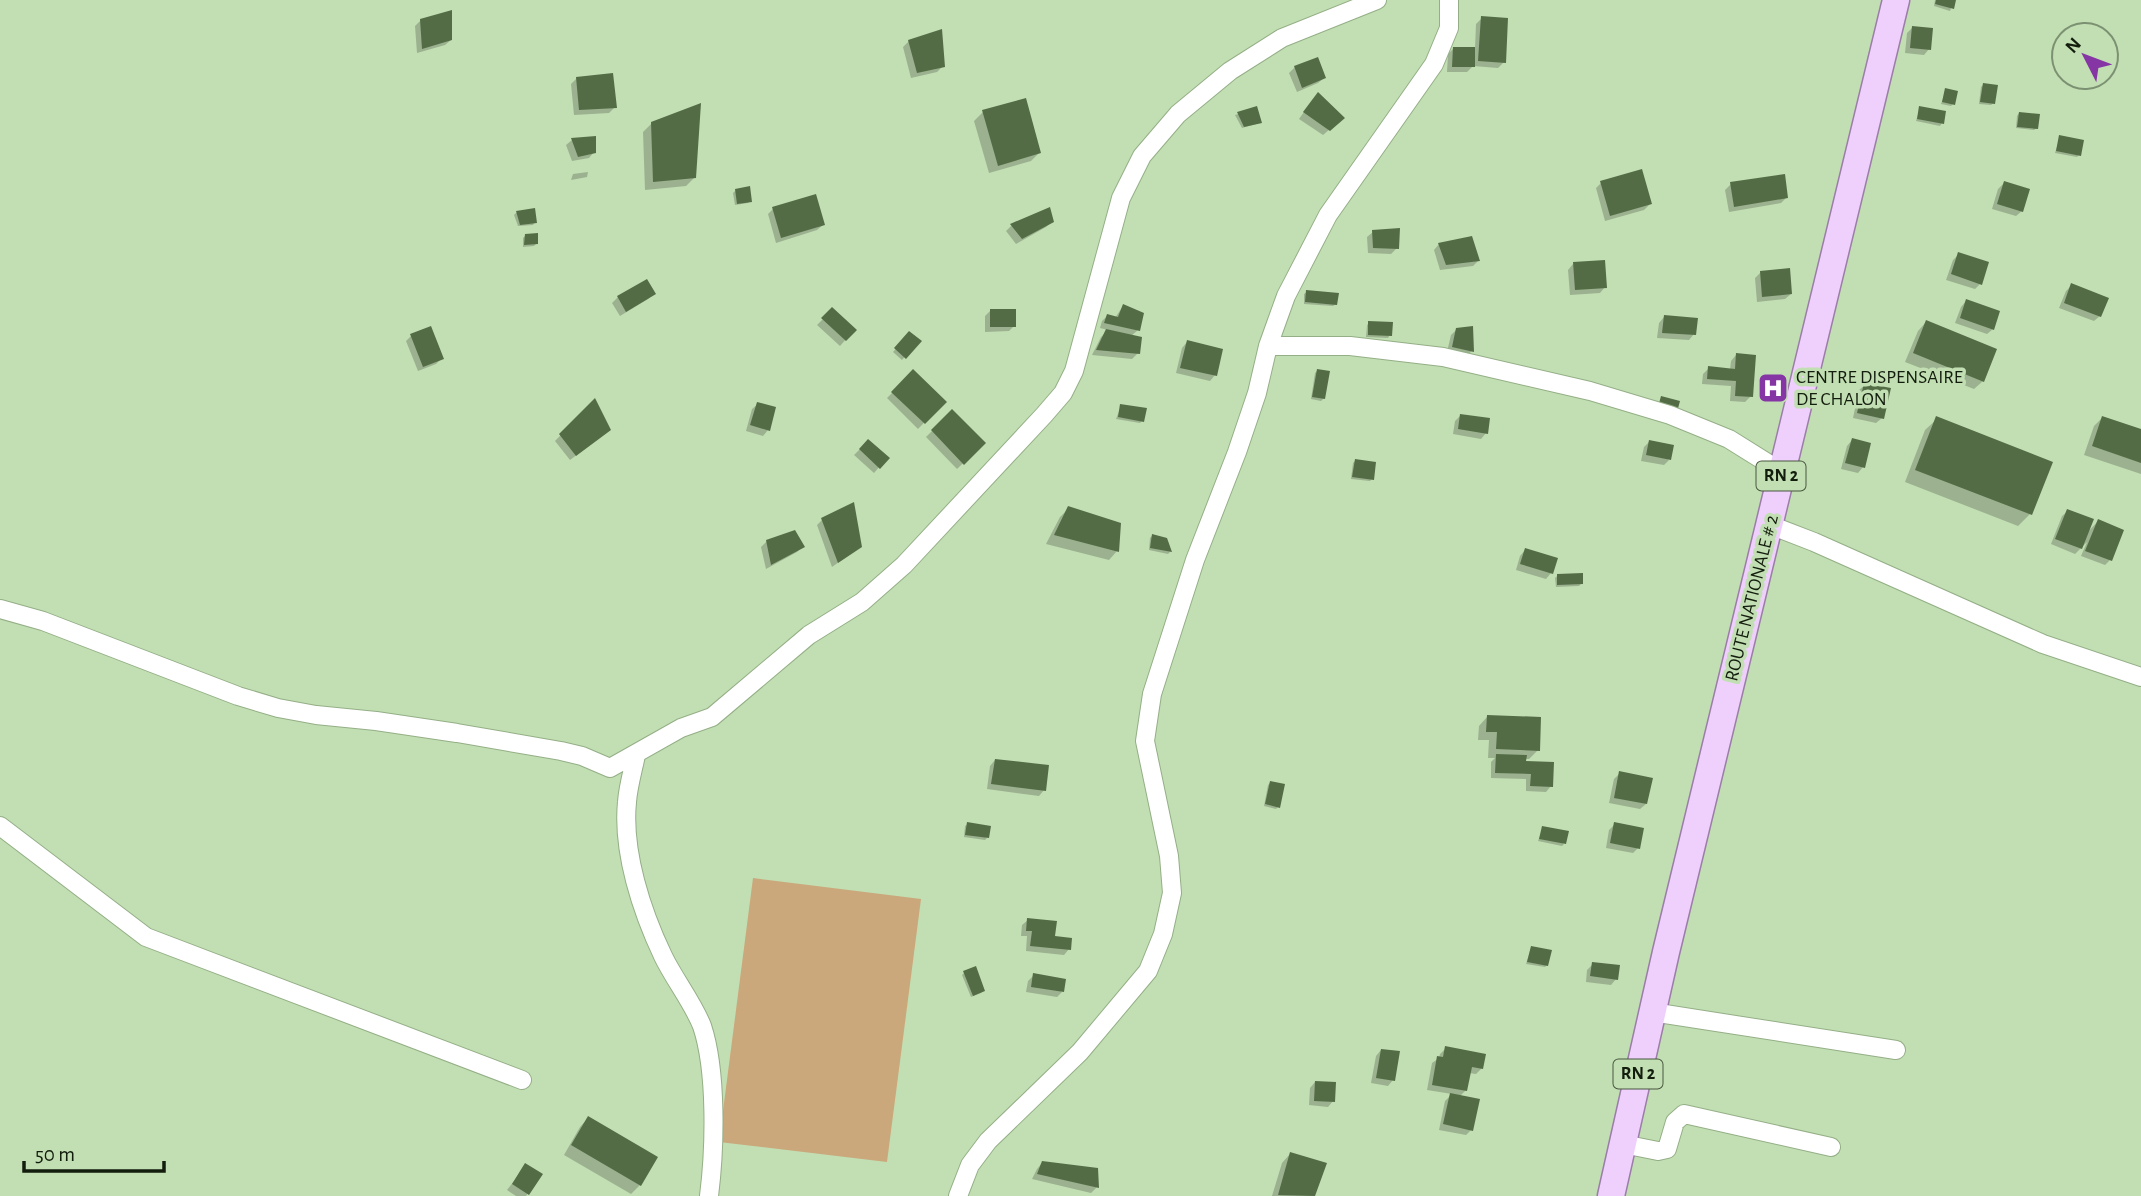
<svg xmlns="http://www.w3.org/2000/svg" width="2141" height="1196" font-family="'Alegreya Sans',sans-serif">
  <style>
    .green { fill: #caa87b }
    .shadow { fill: #0003 }
    .building { fill: #546c46 }
    .lines { fill: none; stroke-linecap: round; stroke-linejoin: round }
    .minor-casing { stroke: #94af86; stroke-width: 20 }
    .primary-casing { stroke: #9b7da8; stroke-width: 29 }
    .minor { stroke: #fff; stroke-width: 18 }
    .primary { stroke: #efd0fd; stroke-width: 26 }
    .labels { text-anchor: middle; dominant-baseline: central; stroke-width: 7; stroke-linejoin: round; paint-order: stroke }
    .shield { fill: #c2deb3; stroke: #48573f; stroke-width: 2 }
    .shield-label { font-size: 18px; font-weight: bold; fill: #131d0d }
    .poi-label { font-size: 19px; fill: #131d0d; stroke: #c2deb3; text-anchor: start }
    .street-label { font-size: 19px; fill: #131d0d; stroke: #c2deb3 }
  </style>
  <rect width="100%" height="100%" fill="#c2deb3"/>
  <path class="green" d="M753 878 921 899 887 1162 719 1142Z"/>
  <path class="shadow" d="M1935 0H1954L1950 11 1934 6Z
    M1482 18 1504 62 1498 68 1473 66 1467 72H1447L1448 54 1453 49H1475L1476 24Z
    M421 20 451 40 445 45 417 53 415 26Z
    M1913 27 1929 49 1924 55 1905 53 1907 33Z
    M909 41 943 66 937 72 911 78 903 47Z
    M1295 67 1324 78 1318 83 1297 92 1289 73Z
    M577 78 615 107 609 113 574 115 571 84Z
    M1983 85 1994 103 1991 105 1979 104 1981 87Z
    M1946 90 1953 104 1951 106 1941 104Z
    M1313 99 1337 123 1323 135 1299 119Z
    M1920 108 1942 123 1940 126 1916 121Z
    M1256 109 1260 123 1242 128 1235 115Z
    M983 112 1039 153 1031 161 989 173 974 121Z
    M2019 113 2037 128 2034 130 2016 128 2017 116Z
    M652 123 695 177 686 186 645 190 643 132Z
    M2060 137 2079 155 2077 157 2055 153Z
    M572 140 594 152 589 158 572 161 566 145Z
    M588 172 587 177 571 180 573 174Z
    M1601 183 1650 204 1644 210 1605 221 1596 188Z
    M2004 183 2022 211 2016 216 1992 209 1998 189Z
    M1731 184 1786 198 1781 203 1729 212 1725 190Z
    M736 190 750 201 748 203 735 205 733 193Z
    M773 209 823 225 817 230 776 243 768 214Z
    M534 210 535 222 533 225 518 226 514 215 516 213Z
    M1049 210 1052 221 1046 227 1016 244 1006 231 1011 226Z
    M1373 232 1397 248 1391 254 1368 253 1367 237Z
    M525 236 536 244 534 246 523 247V238Z
    M1439 244 1478 261 1473 266 1440 270 1434 250Z
    M1959 254 1980 284 1975 289 1946 280 1953 260Z
    M1573 264 1605 287 1600 293 1570 295 1568 270Z
    M1761 272 1791 294 1785 299 1757 302 1755 278Z
    M2072 285 2100 316 2094 321 2059 308 2066 291Z
    M1307 292 1336 304 1333 306 1304 304V294Z
    M653 294 648 299 620 316 612 303 618 297Z
    M1966 301 1993 329 1987 334 1955 323 1961 307Z
    M1123 306 1138 330 1131 336 1138 353 1132 359 1092 355 1101 337 1108 330 1100 328 1102 321 1107 316 1115 318Z
    M832 310 854 330 840 346 817 325Z
    M990 311 1014 326 1009 331 985 332V316Z
    M1664 317 1694 334 1689 340 1657 338 1659 323Z
    M1926 322 1983 381 1974 389 1905 362 1918 331Z
    M1369 323 1390 335 1388 338 1366 337 1367 325Z
    M1457 329 1472 351 1466 356 1447 352 1451 335Z
    M910 333 919 341 902 360 893 352Z
    M411 336 442 358 436 364 418 371 406 341Z
    M1187 342 1215 375 1210 381 1176 373 1182 348Z
    M1736 355 1751 396 1745 402 1730 401 1731 386 1702 384 1703 374 1709 368 1730 370 1731 361Z
    M1317 371 1324 398 1321 401 1311 399 1315 373Z
    M913 372 944 402 918 429 887 398Z
    M1865 385 1882 418 1876 423 1853 418 1859 390Z
    M594 401 603 435 570 460 555 441Z
    M758 404 768 430 763 436 746 431 752 409Z
    M1121 406 1142 421 1140 423 1116 419Z
    M952 411 984 443 957 469 926 437Z
    M1461 415 1486 433 1481 439 1453 434 1455 421Z
    M2102 418 2141 430V474L2084 455 2094 426Z
    M1937 419 2030 514 2018 526 1905 482 1925 430Z
    M1852 440 1863 467 1858 473 1841 469 1847 446Z
    M868 441 887 458 874 473 854 455Z
    M1649 442 1669 460 1664 465 1641 461 1644 447Z
    M1355 461 1372 479 1370 481 1351 479 1353 463Z
    M1069 508 1117 551 1109 560 1046 544 1060 517Z
    M2068 511 2087 533 2098 521 2110 560 2105 565 2081 556 2087 542 2075 554 2051 544 2062 516Z
    M822 520 860 547 832 567 817 525Z
    M1152 536 1166 539 1170 552 1168 554 1149 550 1150 538Z
    M767 541 803 546 797 552 766 569 761 547Z
    M1525 550 1551 573 1546 579 1516 570 1520 556Z
    M1558 575 1581 584 1579 586 1556 587 1555 578Z
    M1487 717 1538 750 1529 759H1525L1524 763 1551 786 1546 792 1526 791V779L1491 778V762L1495 758H1488L1489 740H1478L1479 726Z
    M995 760 1044 790 1039 796 987 789 990 766Z
    M1620 773 1646 804 1640 809 1609 803 1614 779Z
    M1270 783 1278 807 1276 809 1264 806 1268 785Z
    M968 824 987 838 985 840 964 837 965 826Z
    M1615 824 1638 848 1633 853 1606 848 1609 830Z
    M1543 828 1564 844 1562 846 1538 841Z
    M1028 920 1053 938 1069 949 1064 955 1026 951 1027 936H1021L1022 925Z
    M1531 948 1547 965 1545 967 1526 964Z
    M1593 964 1616 979 1611 985 1586 982 1587 970Z
    M964 973 983 991 981 993 971 997 962 975Z
    M1034 975 1062 992 1057 997 1026 992 1028 981Z
    M1446 1048 1482 1068 1476 1074 1469 1073 1466 1090 1459 1097 1471 1130 1466 1135 1439 1130 1445 1101 1452 1094 1427 1090 1432 1063 1439 1058 1440 1054Z
    M1381 1050 1393 1080 1388 1086 1371 1083 1376 1056Z
    M1315 1082 1333 1101 1328 1107 1309 1105 1310 1088Z
    M588 1118 640 1185 631 1194 564 1155 580 1127Z
    M1290 1154 1324 1165 1313 1196H1272L1282 1163Z
    M1042 1163 1097 1187 1091 1193 1032 1179 1037 1169Z
    M526 1165 540 1174 526 1196H516L507 1190Z"/>
  <path class="building" d="M1936 0H1956L1954 9 1935 4Z
    M452 10V40L422 49 420 19Z
    M1481 16 1508 18 1506 63 1478 61Z
    M1912 26 1933 28 1931 50 1910 48Z
    M942 29 945 67 917 73 908 40Z
    M1453 47H1475V67H1452Z
    M1318 57 1326 78 1302 88 1294 66Z
    M613 73 617 108 579 110 576 77Z
    M1983 83 1998 85 1995 104 1980 102Z
    M1945 88 1958 91 1955 105 1942 102Z
    M1318 92 1345 118 1330 131 1303 112Z
    M1026 98 1041 153 998 166 982 110Z
    M701 103 696 178 653 182 651 122Z
    M1257 106 1262 123 1244 127 1237 112Z
    M1919 106 1946 111 1944 124 1917 119Z
    M2019 112 2040 114 2038 129 2017 127Z
    M2059 135 2084 140 2081 156 2056 151Z
    M596 136V153L578 157 571 138Z
    M1642 169 1652 204 1610 216 1600 181Z
    M1785 174 1788 198 1734 207 1730 182Z
    M2004 181 2030 189 2023 212 1997 204Z
    M750 186 752 202 737 204 735 189Z
    M816 194 825 225 781 238 772 207Z
    M1050 207 1054 222 1022 239 1010 224Z
    M535 208 537 223 520 225 516 211Z
    M1400 228 1399 249 1373 248 1372 230Z
    M538 233V244L524 245 525 234Z
    M1472 236 1480 261 1446 265 1438 243Z
    M1958 252 1989 262 1982 285 1951 274Z
    M1605 260 1607 288 1575 290 1573 262Z
    M1790 268 1792 294 1762 297 1760 271Z
    M647 279 656 294 626 312 617 296Z
    M2071 283 2109 298 2101 317 2064 303Z
    M1306 290 1339 293 1337 305 1305 302Z
    M1966 299 2000 311 1994 330 1960 318Z
    M1123 304 1144 313 1140 331 1104 323 1107 314 1118 317Z
    M832 307 857 330 846 341 821 318Z
    M990 309H1016V327H990Z
    M1664 315 1698 318 1696 335 1662 333Z
    M1926 320 1997 349 1984 382 1913 353Z
    M1368 321 1393 322 1392 336 1368 335Z
    M431 326 444 359 423 367 410 334Z
    M1473 326 1474 352 1452 347 1456 328Z
    M1106 329 1142 337 1140 354 1096 350Z
    M909 331 922 341 906 359 894 348Z
    M1187 340 1223 349 1217 376 1180 368Z
    M1736 353 1756 355 1753 397 1735 396 1736 381 1707 379 1708 366 1735 369Z
    M913 369 947 402 925 424 891 392Z
    M1317 369 1330 371 1325 399 1312 397Z
    M1864 383 1891 388 1884 419 1857 413Z
    M1661 396 1680 401 1677 412 1658 407Z
    M595 398 611 430 576 456 559 434Z
    M757 402 776 407 770 431 750 425Z
    M1120 404 1147 408 1144 422 1118 417Z
    M952 409 986 443 964 465 931 430Z
    M1460 414 1490 418 1488 434 1458 429Z
    M1936 416 2053 462 2032 515 1915 470Z
    M2102 416 2141 429V463L2092 446Z
    M1852 438 1871 443 1865 468 1845 463Z
    M868 439 890 458 880 469 859 449Z
    M1649 440 1674 445 1671 460 1646 455Z
    M1355 459 1376 462 1374 480 1352 477Z
    M854 502 862 547 838 563 821 518Z
    M1068 506 1121 523 1119 552 1054 535Z
    M2067 509 2094 519 2082 549 2055 539Z
    M2098 519 2124 530 2112 561 2085 551Z
    M795 530 805 547 771 565 766 540Z
    M1152 534 1167 538 1172 552 1150 548Z
    M1525 548 1558 558 1553 574 1520 564Z
    M1583 573V584L1557 585V574Z
    M1487 715 1541 717 1540 751 1496 749 1497 732H1486Z
    M1496 754 1527 755 1526 761 1554 762 1553 787 1530 786 1531 774 1495 773Z
    M995 759 1049 765 1046 791 991 784Z
    M1619 771 1653 778 1647 804 1614 798Z
    M1270 781 1285 784 1280 808 1265 804Z
    M967 822 991 826 989 838 965 835Z
    M1614 822 1644 828 1640 849 1610 843Z
    M1542 826 1569 831 1566 844 1539 839Z
    M1027 918 1057 921 1055 936 1072 938 1071 950 1030 946 1032 931H1026Z
    M1531 946 1552 950 1548 966 1527 962Z
    M1592 962 1620 965 1618 980 1590 976Z
    M976 966 985 991 973 996 963 971Z
    M1033 973 1066 979 1064 992 1031 987Z
    M1445 1046 1486 1054 1483 1069 1472 1067 1467 1091 1432 1085 1437 1056 1443 1057Z
    M1381 1049 1400 1051 1395 1081 1376 1078Z
    M1315 1081 1336 1082 1335 1102 1314 1101Z
    M1450 1093 1480 1099 1473 1131 1443 1124Z
    M588 1116 658 1157 641 1186 571 1145Z
    M1290 1152 1327 1163 1315 1196 1278 1195Z
    M1042 1161 1098 1168 1099 1188 1037 1174Z
    M525 1163 543 1174 529 1195 512 1184Z"/>
  <g class="lines">
    <g class="minor-casing">
      <path id="minor" d="M1268 346H1350L1443 357 1590 391 1670 415 1729 439 1782 472
        M1770 525 1814 542 2043 644 2141 677
        M0 609 43 621 238 696 278 708 316 715 376 721 457 733 561 751 582 756 610 768 681 728 712 717 809 635 862 602 904 565 1044 415 1063 393 1074 371 1121 198 1142 156 1178 114 1230 71 1282 38 1377 0
        M636 755C633 770 628 787 627 802 622 852 642 912 663 956 674 979 693 1003 702 1026 717 1071 715 1149 709 1196
        M0 826 146 937 522 1080
        M1652 1012 1896 1050
        M1623 1144 1658 1151 1667 1149 1675 1122 1684 1114 1831 1147
        M958 1196 970 1165 988 1141 1080 1052 1148 971 1163 934 1172 893 1169 856 1145 741 1152 694 1195 560 1237 452 1257 393 1268 346 1286 296 1328 215 1434 64 1449 28V0"/>
    </g>
    <g class="primary-casing">
      <path id="primary" d="M1611 1196 1666 952 1896 0"/>
    </g>
    <use href="#minor" class="minor"/>
    <use href="#primary" class="primary"/>
  </g>
  <defs>
    <g id="hospital-square" transform="scale(1.575)"><rect x="-9" y="-9" width="18" height="18" rx="4" fill="#8535a4" stroke="#c2deb3"/><path d="M-5-5h3v3.5h4V-5h3V5h-3V1.5h-4V5h-3Z" fill="#fff"/></g>
  </defs>
  <g fill-rule="evenodd">
    <use href="#hospital-square" x="1773" y="388"/>
  </g>
  <g class="labels">
    <g class="shield">
      <rect x="1756.5" y="461.5" width="49" height="29" rx="5"/>
      <rect x="1613.5" y="1059.5" width="49" height="29" rx="5"/>
    </g>
    <g class="shield-label">
      <text x="1781" y="476">RN 2</text>
      <text x="1638" y="1074">RN 2</text>
    </g>
    <g class="poi-label">
      <text x="1796" y="377">CENTRE DISPENSAIRE<tspan x="1796" dy="22">DE CHALON</tspan></text>
    </g>
    <g class="street-label">
      <text transform="translate(1752 598) rotate(-76)">ROUTE NATIONALE # 2</text>
    </g>
  </g>
  <g transform="translate(2085 56) rotate(312)"><circle r="33" fill="#c2deb3" stroke="#7c9171" stroke-width="2"/>
  <path d="M0-5L12 26L0 18L-12 26Z" fill="#8535a4"/>
  <text y="-10" font-size="19" font-weight="bold" text-anchor="middle" fill="#131d0d">N</text>
  </g>
  <path d="M24 1161v10h140v-10" fill="none" stroke="#131d0d" stroke-width="3.5"/>
  <text x="35" y="1161" font-size="21" fill="#131d0d" stroke="#c2deb3" stroke-width="5" paint-order="stroke">50 m</text>
</svg>
